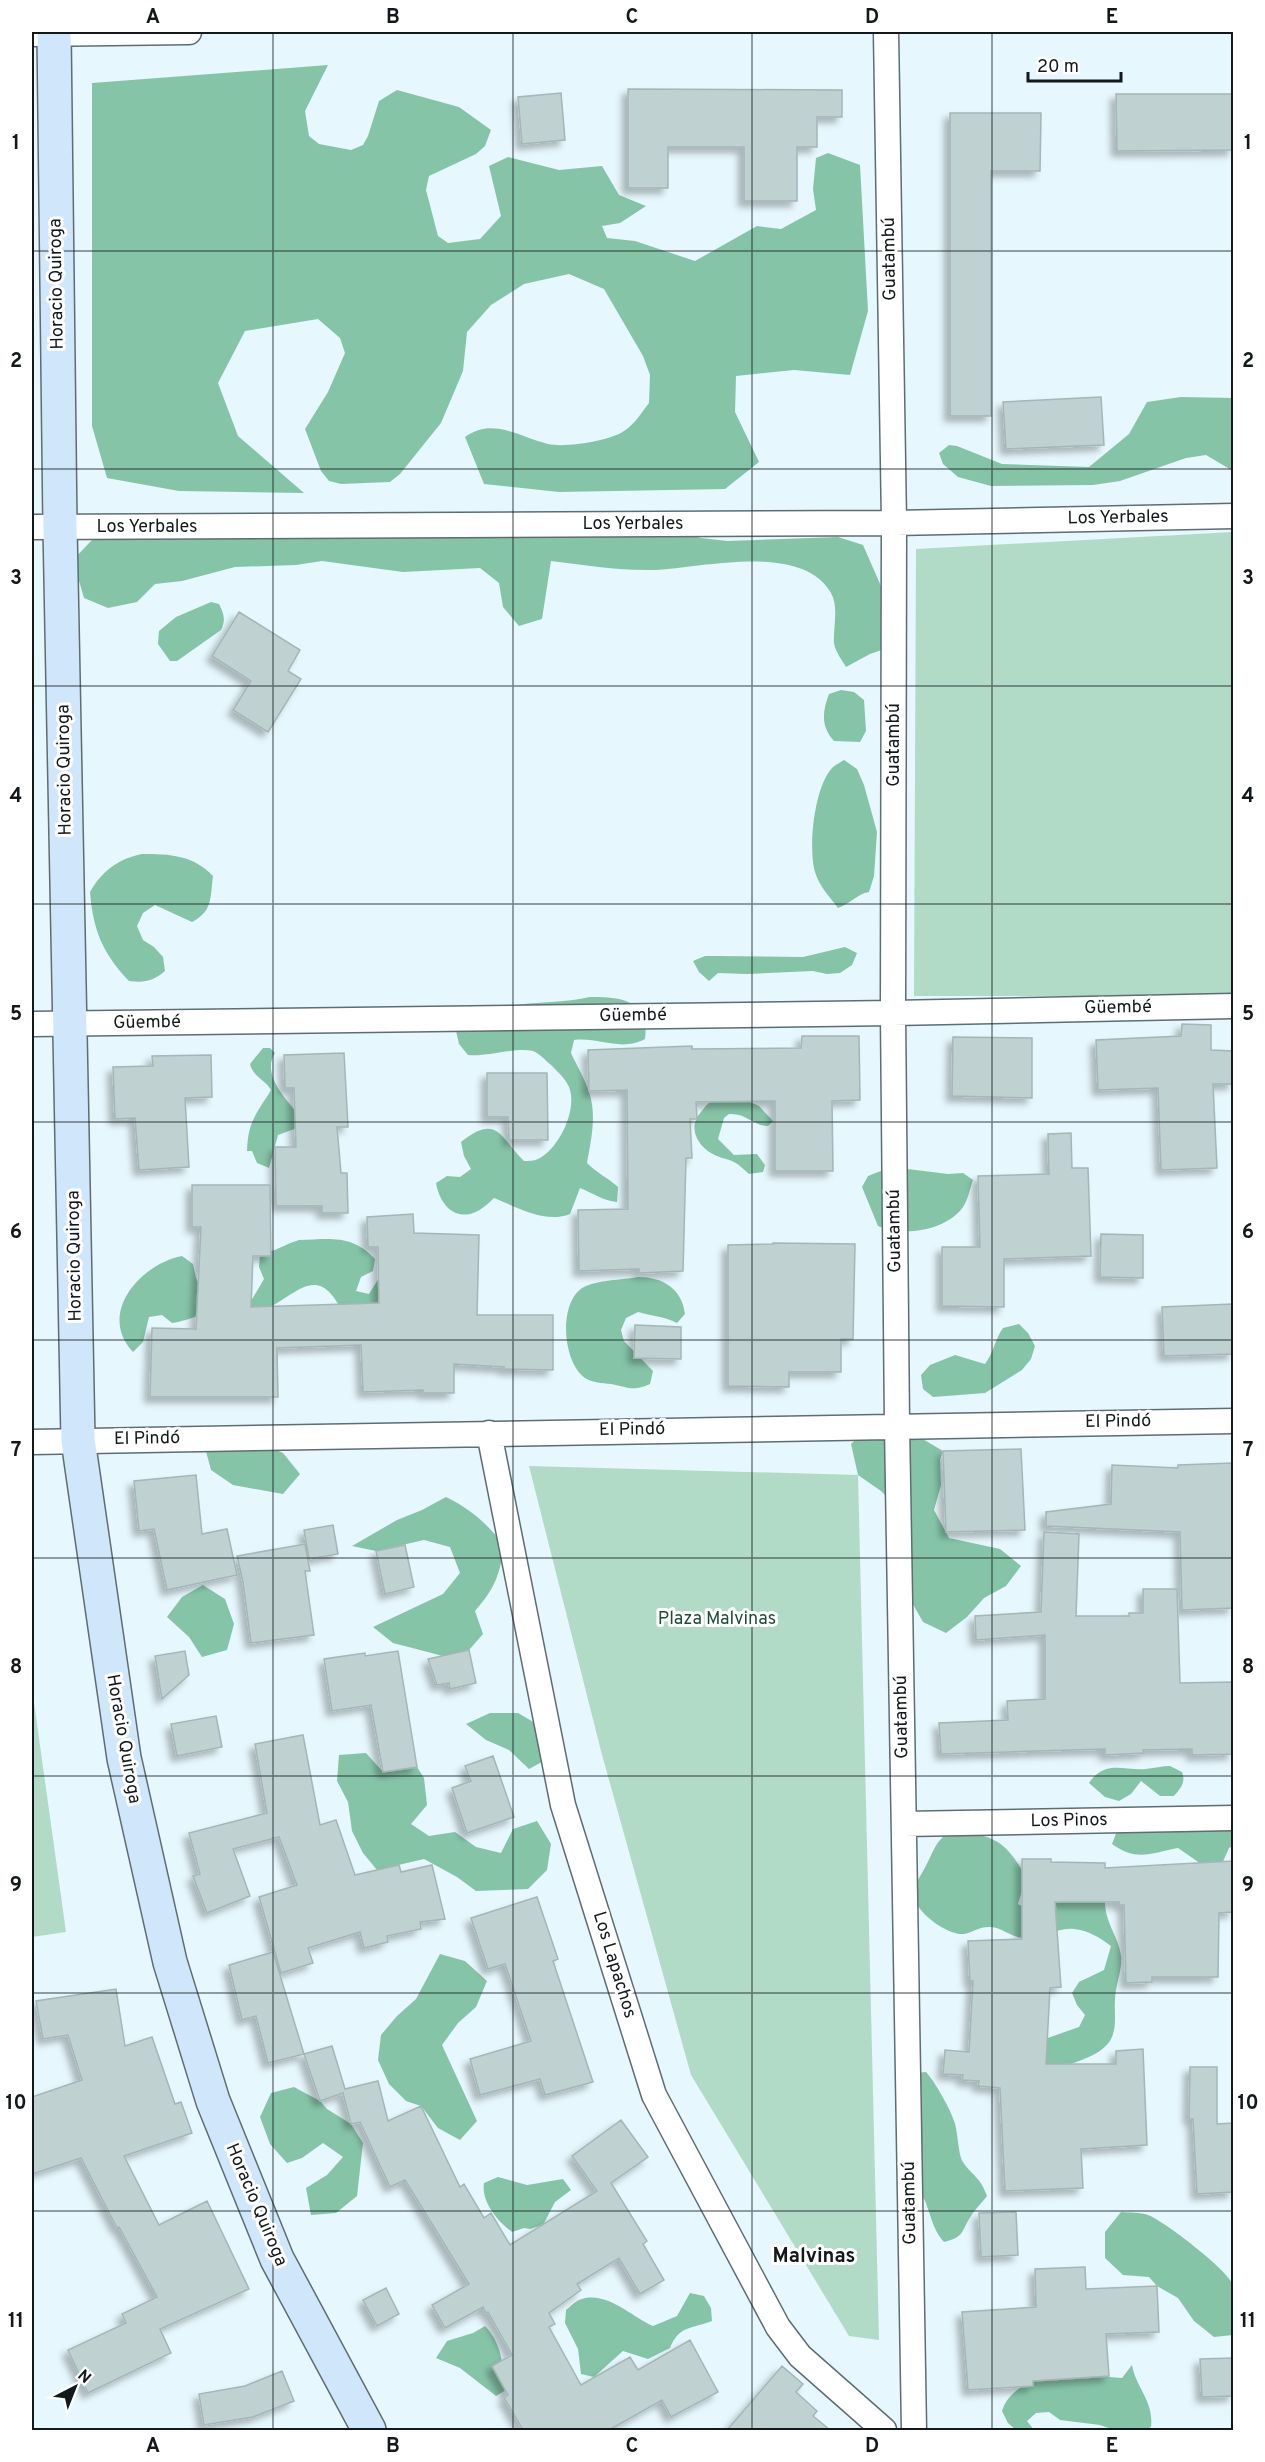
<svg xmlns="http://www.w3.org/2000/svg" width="1265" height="2462" font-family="Overpass,sans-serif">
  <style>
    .green { fill: #b1dac7 }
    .forest { fill: #86c4a8 }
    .building { fill: #bfd2d1; stroke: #a4b6b5; stroke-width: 1.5; filter: url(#shadow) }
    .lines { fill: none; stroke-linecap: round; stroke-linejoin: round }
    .street-casing { stroke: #5d6d72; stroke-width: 27 }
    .secondary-casing { stroke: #5d6d72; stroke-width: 36 }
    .street { stroke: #fff; stroke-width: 24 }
    .secondary { stroke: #d0e6fa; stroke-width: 33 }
    .grid { fill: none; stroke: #13191b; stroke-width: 1.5; stroke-opacity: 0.55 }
    .labels { text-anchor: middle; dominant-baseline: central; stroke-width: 6; stroke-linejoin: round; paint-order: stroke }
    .street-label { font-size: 18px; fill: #13191b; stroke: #fff }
    .park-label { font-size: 18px; fill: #1c4d3a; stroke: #fff }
    .neighbourhood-label { font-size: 20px; font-weight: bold; fill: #13191b; stroke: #fff }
    .neatline { fill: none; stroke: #13191b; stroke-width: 2 }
    .grid-label { font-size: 20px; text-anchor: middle; font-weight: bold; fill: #13191b }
  </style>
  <defs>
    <filter id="shadow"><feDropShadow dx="-5.5" dy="5.5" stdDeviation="3" flood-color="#0004"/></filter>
  </defs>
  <rect width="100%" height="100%" fill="#e6f7fd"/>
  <path class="green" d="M1233 532V996H914L916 549Z
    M529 1466 858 1475 879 2340 849 2336 691 2075 601 1751Z
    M32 1688 66 1932 32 1937Z"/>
  <path class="forest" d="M328 65 305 111 309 136 319 144 351 150 363 145 368 136 379 101 397 90 459 107 491 130 485 146 476 154 429 176 426 190 438 236 448 243 480 239 501 216 489 166 508 157 559 170 602 166 619 195 646 206 620 223 602 226 607 238 635 241 695 261 757 226 781 229 816 210 813 189 816 158 828 153 860 165 868 311 850 375 794 370 736 376 735 412 759 462 725 489 559 492 484 484 465 437C493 417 519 437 548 444 565 448 610 441 624 431 634 425 642 412 649 403L650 375 643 356 604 289 569 274 524 284 491 305 467 332 463 371 441 423 400 474 390 482 341 484 329 481 321 471 305 429 328 392 345 353 340 338 318 319 245 331 218 383 238 436 304 493 179 491 107 478 92 426V83Z
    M1181 397 1233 398V471L1206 455 1186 458 1120 481 1093 485 991 486 958 477 943 464 939 453 949 445 957 446 1002 464 1089 467 1129 434 1147 402Z
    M113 526C146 541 158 543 191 529L676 531 701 538 727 541 838 537 863 545 884 593 893 646 870 654 846 667C842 660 835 651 834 643 833 628 839 607 831 593 802 542 703 568 655 570 620 571 585 565 551 561L542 619 519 626 503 607 499 583 480 568 403 572 322 561 296 565 235 567 182 581 155 584 137 602 108 608 84 598 73 560 91 541Z
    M211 602 219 604C224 614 226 620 221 630L177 661H170L158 644 159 631 176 617Z
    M841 690 854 692 864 700 866 731 860 742 834 741C821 727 822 712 829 694Z
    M844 760 857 769 864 785 877 832 874 876 869 892C857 894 850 904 838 908 830 897 819 886 815 872 808 847 814 788 832 768 835 765 841 762 844 760Z
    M142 854C170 854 193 855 213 876 210 898 213 911 192 922L155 905 143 913 137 926 143 940 154 947 163 957 165 971C153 981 145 983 129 981 103 954 93 930 90 892 102 871 118 859 142 854Z
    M845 947 857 953 852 965 840 973 827 974 813 971 747 974 718 973 709 981 699 972 693 961 705 956H718L803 957Z
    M590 997C622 997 650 1000 645 1039 620 1052 600 1037 574 1040L571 1053C577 1066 585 1079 589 1092 597 1115 591 1140 587 1163 597 1173 608 1178 618 1187L617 1202C603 1201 593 1193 580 1188L570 1214C546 1224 517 1207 494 1198 488 1204 479 1212 470 1214 450 1218 439 1200 436 1183L447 1176 460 1177 471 1169 464 1156 461 1142C498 1112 501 1139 524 1161 528 1161 534 1161 538 1159 559 1149 578 1109 569 1087 565 1078 558 1072 551 1065 546 1061 539 1053 533 1051 515 1047 488 1057 468 1055L459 1044 456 1031C486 996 549 1007 590 997Z
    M263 1048H270L275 1053C261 1074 286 1099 299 1115L297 1128 278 1135 269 1168 257 1163 252 1151H247C248 1121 256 1115 271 1090 265 1079 253 1077 250 1064Z
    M732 1094 759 1106 773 1121 768 1126C753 1126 747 1113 729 1114L724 1118 718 1139 734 1155 757 1154 765 1165 763 1172 749 1174C744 1170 740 1165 734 1162 729 1159 723 1159 717 1156 699 1149 686 1128 701 1112 710 1100 717 1095 732 1094Z
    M891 1167 948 1174 963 1173 973 1180C970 1188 968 1200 963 1207 946 1231 903 1237 878 1226L862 1187 868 1176Z
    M299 1240C330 1239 352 1234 375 1259L373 1271 361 1277 356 1291 369 1294 382 1273 386 1290 378 1300 379 1313 342 1311C317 1261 296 1296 264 1310 249 1316 216 1313 199 1316 190 1318 182 1322 172 1323L162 1315 149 1317 143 1342 133 1352C97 1314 140 1264 182 1256L193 1264 196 1278 203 1292 251 1301 264 1279 259 1267 260 1254C275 1252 285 1244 299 1240Z
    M638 1277C662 1277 682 1288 685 1314L677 1323C664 1316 651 1316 638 1312L626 1318 621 1330 624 1341 653 1371 650 1384C633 1392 628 1387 611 1384 602 1383 593 1383 585 1378 562 1362 558 1301 584 1287 597 1280 622 1280 638 1277Z
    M1019 1324 1028 1333 1035 1346 1031 1359 1022 1370 985 1393 933 1397 923 1389 921 1375 930 1365 955 1355 985 1364C994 1352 994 1341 1003 1328Z
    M870 1427 921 1438 943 1451 940 1460 941 1485 934 1510 949 1538 1000 1549 1021 1566 1006 1586 984 1598 967 1617 946 1633 923 1622 898 1578 899 1509 881 1491 858 1475 851 1444Z
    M256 1441 283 1453 300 1474 283 1494 233 1485 211 1470 204 1444Z
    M446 1497C472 1510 486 1523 504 1545 500 1575 495 1588 475 1611L483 1634 469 1650 443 1656 393 1643 373 1627 443 1594 460 1573 450 1547 424 1540 376 1551 352 1546 397 1520 422 1510Z
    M203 1585 225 1599 234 1624 227 1650 202 1657 189 1637 167 1617 182 1597Z
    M490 1713H518L547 1730 551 1757 529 1769 509 1750 486 1740 466 1724Z
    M366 1753 383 1772 417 1767 424 1778 427 1805 411 1824 429 1836 455 1832 476 1847 501 1853 513 1829 537 1821 551 1844 547 1870 528 1889 476 1891 457 1877 424 1859 377 1870 363 1853 352 1831 348 1802 337 1781 339 1755Z
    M1170 1766 1182 1772C1186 1782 1181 1788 1174 1796H1160L1141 1781 1131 1794 1119 1801 1105 1797 1089 1783C1105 1759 1124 1771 1146 1769 1155 1768 1162 1766 1170 1766Z
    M1233 1826V1846L1229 1848 1217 1875 1178 1848C1151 1853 1137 1862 1112 1844L1117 1831Z
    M952 1829C994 1837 1004 1838 1026 1877L1018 1904 1029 1910C1051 1903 1073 1900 1096 1893L1105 1902C1105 1922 1118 1936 1121 1955 1123 1969 1115 1986 1115 2000 1114 2013 1117 2024 1112 2037 1104 2058 1060 2067 1040 2072L1042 2040 1079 2027 1085 2015 1077 2005 1072 1993 1079 1982 1104 1970 1111 1946C1100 1938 1088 1930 1074 1929 1057 1927 1042 1939 1025 1938 1012 1938 1003 1928 991 1927 980 1926 974 1932 964 1934 948 1936 913 1911 914 1894 914 1886 918 1880 922 1873 934 1853 932 1844 952 1829Z
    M440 1954 465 1961 487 1981 476 2007 458 2023 442 2045 477 2121 460 2140 438 2128 421 2106 406 2101 389 2084 378 2060 381 2035 397 2016 416 1999Z
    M926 2072C935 2082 950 2108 954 2121 958 2130 958 2155 963 2162 973 2177 980 2176 987 2196 982 2203 975 2209 971 2216 961 2231 965 2237 944 2242 931 2228 931 2211 922 2195L913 2073Z
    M294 2087 320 2101 327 2109 351 2124 363 2143 357 2196 336 2213 311 2215 306 2188 327 2175 343 2157 323 2143 302 2158 287 2163 270 2144 260 2117 271 2093Z
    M498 2177 527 2185 563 2179 571 2190 555 2202 543 2225 530 2229 524 2228 512 2232C497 2221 481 2201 484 2183Z
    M1121 2212C1129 2213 1140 2212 1148 2215 1164 2221 1228 2270 1233 2285 1236 2293 1233 2325 1233 2335L1214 2337 1194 2321 1178 2298 1157 2286 1149 2277 1123 2275 1105 2258V2232Z
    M690 2293 704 2296 711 2308 712 2321C692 2329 679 2325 670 2348L648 2359 623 2351 594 2377 581 2374 578 2349 565 2323 566 2310C570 2307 576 2300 582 2299 607 2291 632 2317 653 2326L677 2316Z
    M485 2326C503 2345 502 2365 506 2390L496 2396 460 2368 436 2358 447 2341 473 2333Z
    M1132 2365C1136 2388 1154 2401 1151 2427L1144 2430H1114L1100 2425 1060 2420 1049 2412 1036 2413 1027 2421 1034 2430H1016L1008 2423 1002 2411C1008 2391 1028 2382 1047 2374L1052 2380 1103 2369 1109 2377 1122 2378Z"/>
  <path class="building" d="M628 89 842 90V117H817V147H797V201H744V147H668V188H628Z
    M561 93 565 140 522 144 518 97Z
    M1116 94H1233V150L1117 151Z
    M950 113H1041L1040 171H991V416H950Z
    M1101 397 1104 445 1006 449 1003 402Z
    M239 612 300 650 288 671 301 679 268 732 233 710 251 681 212 656Z
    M1182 1024 1211 1025V1050L1233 1051V1084H1213L1217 1168 1161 1170 1158 1088 1098 1090 1096 1040 1181 1036Z
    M802 1036H859L860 1100 832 1101 833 1171H775V1101L696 1102 697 1119H690L692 1158H686L683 1271 639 1273V1269L579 1271 578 1210 628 1209 627 1090 589 1091 588 1050 692 1046V1049L801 1048Z
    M953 1037 1032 1038V1098L952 1096Z
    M344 1053 348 1127H337L341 1173H347L348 1213H322V1206H276L275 1147H296L294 1088H285L284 1055Z
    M211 1055 212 1097 185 1098 189 1167 139 1170 135 1118 115 1119 113 1067 153 1066 152 1056Z
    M487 1073H547L548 1140H509L508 1117H487Z
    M1071 1133 1072 1168H1088L1091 1256 1004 1259V1307L942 1306V1247H980L978 1176 1049 1174 1048 1134Z
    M192 1185H270L271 1256H253L251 1307 379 1303 378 1247H368L367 1217 413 1214 414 1233 479 1235 477 1315H553V1370L504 1369V1367L454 1364V1393H423V1390L363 1392 361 1345 277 1348 278 1397H150L152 1328 196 1329 201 1227H192Z
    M1101 1234 1143 1235V1278L1100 1277Z
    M773 1243 855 1244 853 1339H841V1372H789V1387L728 1386V1245L773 1244Z
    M1233 1304V1354L1164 1356 1162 1307Z
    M635 1325 681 1327V1359L634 1358Z
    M1021 1449 1025 1530 946 1532 943 1451Z
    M1233 1463V1608L1182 1610 1180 1532 1046 1526V1512L1111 1504 1112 1465 1178 1468V1465Z
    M196 1475 202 1534 227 1529 237 1575 167 1590 154 1529 139 1531 134 1481Z
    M333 1525 338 1554 309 1559 304 1530Z
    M1044 1532 1079 1534 1076 1616H1129V1613H1143V1589H1177L1180 1683 1233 1682V1754L1192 1755V1749L1143 1750 1144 1753 1105 1755V1749L941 1754 939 1723 1008 1720 1007 1701 1045 1699V1635L976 1640 975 1616 1041 1612Z
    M305 1544 310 1571H305L314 1635 251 1643 243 1582 237 1556Z
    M405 1545 414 1587 385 1594 376 1551Z
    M469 1650 476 1683 450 1689 449 1683 437 1685 428 1659Z
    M185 1651 189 1675 162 1699 155 1656Z
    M398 1651 417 1767 383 1772 371 1705 332 1711 324 1659 365 1653V1656Z
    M216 1716 222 1747 177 1756 171 1724Z
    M303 1735 320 1825 336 1820 355 1875 399 1865 401 1872 432 1865 445 1919 420 1922 421 1929 387 1936 388 1942 364 1948 360 1932 308 1948 313 1963 281 1973 259 1897 297 1885 279 1837 233 1849 250 1896 207 1913 193 1876 200 1874 189 1833 267 1813 255 1744Z
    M493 1756 514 1817 467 1833 452 1788 471 1781 465 1766Z
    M1022 1859H1051V1862L1105 1863V1868L1233 1861V1912L1219 1913 1218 1977H1152V1982L1126 1983 1124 1905H1119V1902H1055L1061 1987 1050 1988 1046 2064H1116V2051L1143 2049 1147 2145 1081 2149 1083 2188 1005 2191 1000 2088 978 2086 979 2081 962 2080 963 2075 943 2074 945 2050 969 2052 973 1981H970L968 1941 1022 1939Z
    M537 1897 558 1959 553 1961 593 2082 545 2095 540 2079 480 2095 470 2059 531 2041 505 1964 488 1969 471 1918Z
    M273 1952 304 2054 268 2063 256 2016 242 2020 229 1965Z
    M116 1989 125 2046 152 2037 175 2104 181 2102 192 2133 124 2156 159 2225 207 2201 249 2289 160 2329 171 2353 88 2393 68 2350 126 2323 122 2314 157 2297 119 2227 117 2228 81 2158 32 2174V2097L82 2080 68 2035 43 2039 36 2001Z
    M332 2046 345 2089 378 2081 388 2121 421 2106 460 2187 464 2184 484 2218 491 2213 510 2245 597 2191 572 2156 621 2120 648 2157 611 2183 647 2241 643 2244 664 2280 640 2294 619 2258 577 2284 581 2290 549 2313 555 2324 549 2327 581 2385 630 2357 638 2370 690 2340 718 2392 671 2417 662 2400 609 2430H523L504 2398 508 2395 492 2366 512 2355 488 2312 486 2313 483 2307 445 2328 432 2305 469 2284 405 2180 390 2187 360 2122 351 2124 343 2093 320 2101 304 2054Z
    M1190 2067H1217V2124L1233 2123V2192L1197 2194 1193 2119H1189Z
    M1016 2212 1018 2255 981 2257 979 2213Z
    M1085 2267 1086 2289 1157 2286 1159 2332 1106 2334 1109 2376 1033 2381V2386L968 2390 962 2312 1036 2307 1035 2269Z
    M386 2288 399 2314 377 2326 363 2300Z
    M1233 2358V2396L1202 2397 1200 2359Z
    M782 2366 803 2384 796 2392 817 2411 813 2416 830 2430H727Z
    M282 2371 294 2401 253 2417 204 2425 199 2394 245 2386Z"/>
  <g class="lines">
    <g class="street-casing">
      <path id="street" d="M886 32 894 523 893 1013 897 1425 914 2430
        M32 34 189 32
        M32 527 894 523 1234 516
        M32 1024 893 1013 1234 1006
        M489 1433 563 1805 654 2095 778 2327 800 2356 884 2430
        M32 1442 1234 1421
        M904 1824 1234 1818"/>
    </g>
    <g class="secondary-casing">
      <path id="secondary" d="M54 32 60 527 78 1440 124 1758 170 1962 213 2101 277 2259 369 2430"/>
    </g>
    <use href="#street" class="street"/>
    <use href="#secondary" class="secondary"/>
  </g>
  <path class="grid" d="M273 32V2430M513 32V2430M752 32V2430M992 32V2430M32 251H1234M32 469H1234M32 686H1234M32 904H1234M32 1122H1234M32 1340H1234M32 1558H1234M32 1776H1234M32 1993H1234M32 2211H1234"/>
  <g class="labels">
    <g class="street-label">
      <text transform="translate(890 259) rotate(-91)">Guatambú</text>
      <text transform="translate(57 284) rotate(-91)">Horacio Quiroga</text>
      <text transform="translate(1118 518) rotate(-1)">Los Yerbales</text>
      <text x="633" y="524">Los Yerbales</text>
      <text x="147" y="527">Los Yerbales</text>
      <text transform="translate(894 745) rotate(-90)">Guatambú</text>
      <text transform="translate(65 770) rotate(-91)">Horacio Quiroga</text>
      <text transform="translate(1118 1008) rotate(-1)">Güembé</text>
      <text transform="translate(633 1016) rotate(-1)">Güembé</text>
      <text transform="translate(147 1023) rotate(-1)">Güembé</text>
      <text transform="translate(895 1231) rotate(-91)">Guatambú</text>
      <text transform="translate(75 1256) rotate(-91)">Horacio Quiroga</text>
      <text transform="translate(1118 1422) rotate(-1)">El Pindó</text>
      <text transform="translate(632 1430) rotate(-1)">El Pindó</text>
      <text transform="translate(147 1439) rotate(-1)">El Pindó</text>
      <text transform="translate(902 1717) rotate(-91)">Guatambú</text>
      <text transform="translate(123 1739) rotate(80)">Horacio Quiroga</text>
      <text transform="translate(1069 1821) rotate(-1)">Los Pinos</text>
      <text transform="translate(614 1965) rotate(73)">Los Lapachos</text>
      <text transform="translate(910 2203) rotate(-91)">Guatambú</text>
      <text transform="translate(256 2205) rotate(67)">Horacio Quiroga</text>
    </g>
    <g class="park-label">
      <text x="717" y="1619">Plaza Malvinas</text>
    </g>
    <g class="neighbourhood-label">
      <text x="814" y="2257">Malvinas</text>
    </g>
  </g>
  <rect width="1265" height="2462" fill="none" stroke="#ffffff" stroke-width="66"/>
  <g transform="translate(75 2387) rotate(42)" stroke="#ffffff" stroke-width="4.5" paint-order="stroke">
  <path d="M0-4.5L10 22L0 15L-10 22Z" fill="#13191b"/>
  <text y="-9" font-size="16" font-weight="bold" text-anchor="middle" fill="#13191b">N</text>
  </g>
  <path d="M1028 72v9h93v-9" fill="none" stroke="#13191b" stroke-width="3"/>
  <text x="1037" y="72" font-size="18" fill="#13191b" stroke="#ffffff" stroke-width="4.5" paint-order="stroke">20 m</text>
  <rect x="33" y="33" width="1199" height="2396" class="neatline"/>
  <g class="grid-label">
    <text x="153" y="23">A</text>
    <text x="393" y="23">B</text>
    <text x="632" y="23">C</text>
    <text x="872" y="23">D</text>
    <text x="1112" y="23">E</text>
    <text x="16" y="149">1</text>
    <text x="1248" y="149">1</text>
    <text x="16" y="367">2</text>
    <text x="1248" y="367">2</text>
    <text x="16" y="584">3</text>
    <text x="1248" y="584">3</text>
    <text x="16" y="802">4</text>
    <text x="1248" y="802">4</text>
    <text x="16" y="1020">5</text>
    <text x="1248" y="1020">5</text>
    <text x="16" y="1238">6</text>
    <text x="1248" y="1238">6</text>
    <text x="16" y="1456">7</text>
    <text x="1248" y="1456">7</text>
    <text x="16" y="1673">8</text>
    <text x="1248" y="1673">8</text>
    <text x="16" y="1891">9</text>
    <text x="1248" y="1891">9</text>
    <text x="16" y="2109">10</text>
    <text x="1248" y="2109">10</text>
    <text x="16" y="2327">11</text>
    <text x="1248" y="2327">11</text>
    <text x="153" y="2452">A</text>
    <text x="393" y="2452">B</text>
    <text x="632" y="2452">C</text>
    <text x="872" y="2452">D</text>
    <text x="1112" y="2452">E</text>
  </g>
</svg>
